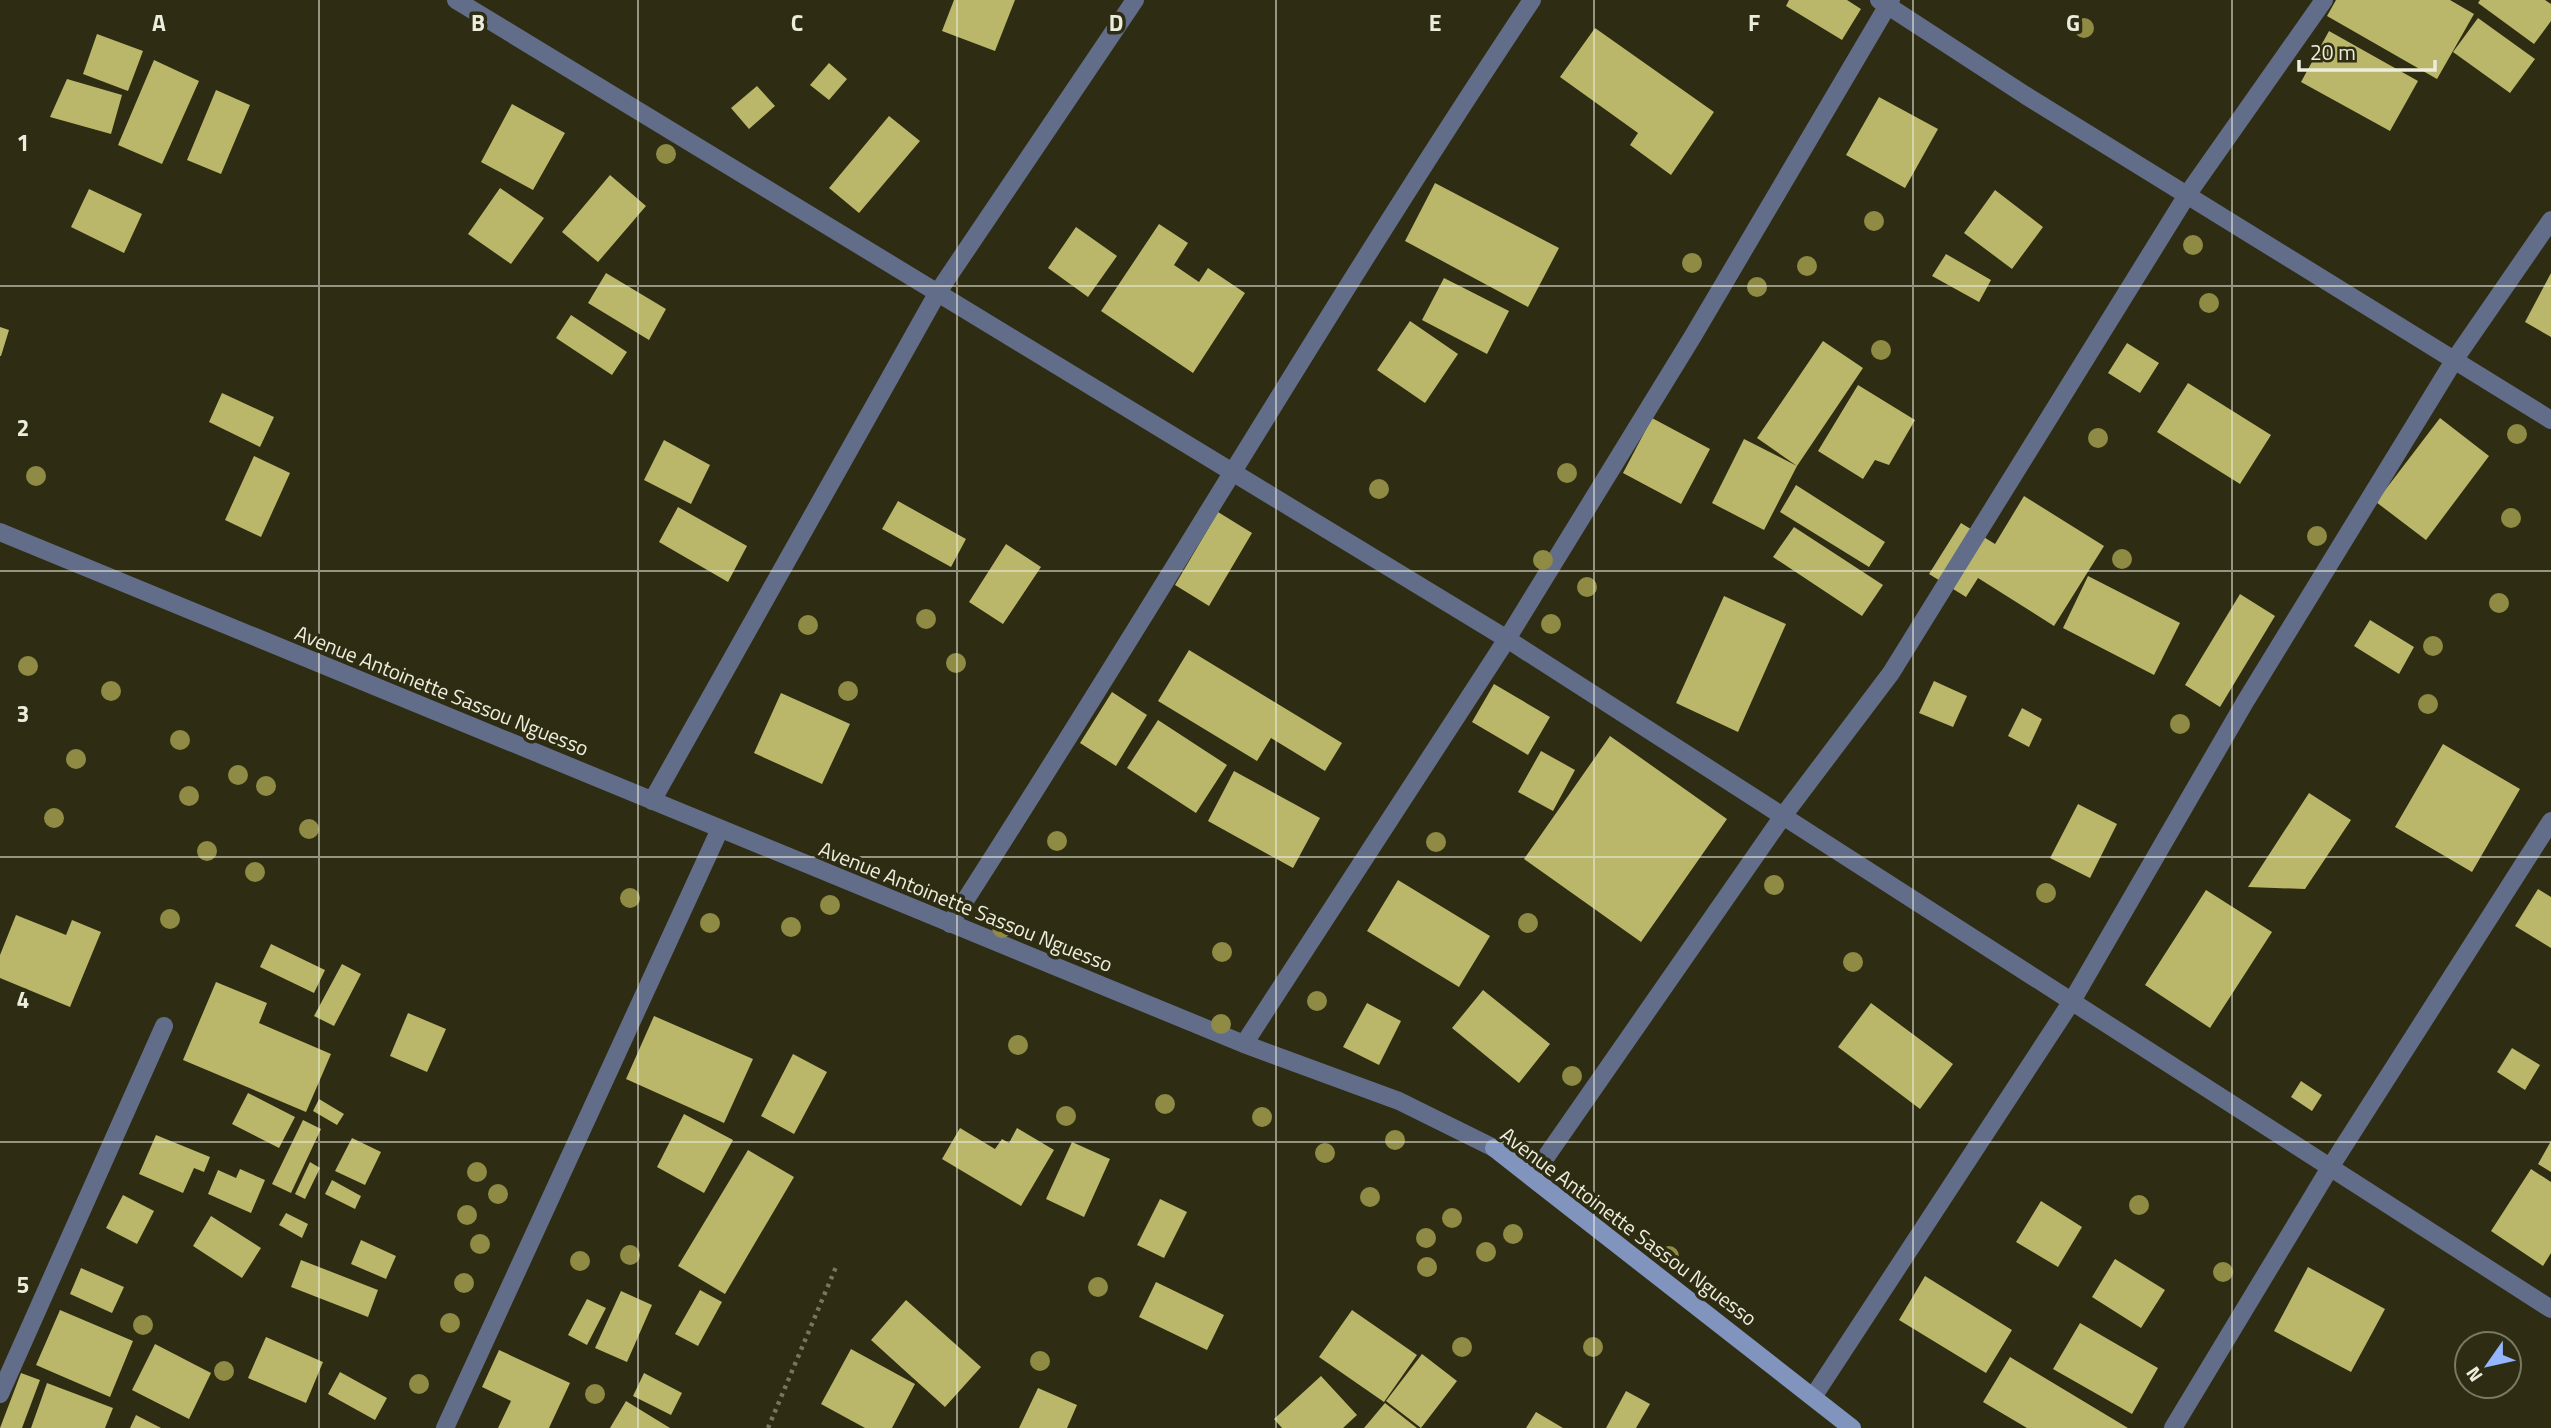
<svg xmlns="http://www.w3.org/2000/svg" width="2551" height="1428" font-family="'Titillium Web',sans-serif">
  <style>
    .building { fill: #bbb76a }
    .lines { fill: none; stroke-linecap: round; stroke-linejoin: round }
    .path { stroke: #777660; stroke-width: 4.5; stroke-dasharray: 3.5 5; stroke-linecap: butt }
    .street { stroke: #626e89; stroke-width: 18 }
    .secondary { stroke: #8094be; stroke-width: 18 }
    .tree { fill: #8f8b45 }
    .grid { fill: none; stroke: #ededdd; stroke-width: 2; stroke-opacity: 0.55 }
    .labels { text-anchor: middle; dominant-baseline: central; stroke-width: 7; stroke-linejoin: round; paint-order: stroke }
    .street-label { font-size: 21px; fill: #ededdd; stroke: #2e2c12 }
    .grid-label { font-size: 23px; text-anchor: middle; font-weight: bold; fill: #ededdd; stroke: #2e2c12; stroke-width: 7; stroke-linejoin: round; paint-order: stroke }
  </style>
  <rect width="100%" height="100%" fill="#2e2c12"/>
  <path class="building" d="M954 0H1015L995 51 942 31Z
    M1789 0H1847L1861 9 1842 40 1786 6Z
    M2336 0H2450L2474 14 2437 79 2327 16Z
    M2480 0H2545L2551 4V21L2534 44 2478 3Z
    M2478 18 2535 59 2510 93 2453 52Z
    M1595 28 1714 112 1671 175 1630 145 1638 133 1560 77Z
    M2329 31 2418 81 2390 131 2301 82Z
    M97 34 143 51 128 91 83 74Z
    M154 60 199 81 162 164 118 145Z
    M829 63 847 79 829 100 810 85Z
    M67 79 122 95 111 134 50 117Z
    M757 86 775 106 749 129 731 108Z
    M216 90 250 105 221 174 187 160Z
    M1879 97 1938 129 1905 188 1846 155Z
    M512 104 565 133 533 190 481 162Z
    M889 116 920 141 859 213 829 188Z
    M610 175 646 206 598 262 562 232Z
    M1435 183 1559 248 1528 307 1405 241Z
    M500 188 544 218 511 264 468 234Z
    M89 189 142 214 124 253 71 227Z
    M1995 190 2043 227 2012 269 1964 233Z
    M1159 224 1188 243 1174 265 1199 282 1208 268 1245 293 1193 373 1101 311Z
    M1076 227 1117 256 1088 297 1048 268Z
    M1946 254 1991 280 1979 302 1932 276Z
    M606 273 666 309 649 340 588 303Z
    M2551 273V337L2525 322Z
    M1444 278 1509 311 1487 354 1422 320Z
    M571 315 627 352 612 375 556 338Z
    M1410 321 1458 354 1425 403 1377 370Z
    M0 327 9 330 1 356H0Z
    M1823 341 1863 368 1797 466 1757 438Z
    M2127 343 2159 363 2140 393 2108 373Z
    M2188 383 2271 435 2240 484 2157 432Z
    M1858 385 1915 420 1889 465 1875 460 1863 479 1818 451Z
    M222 393 274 417 260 447 209 422Z
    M1652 418 1710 449 1681 504 1623 473Z
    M2440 418 2489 456 2426 540 2376 502Z
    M1744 439 1797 466 1764 530 1712 503Z
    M664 440 710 465 691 504 644 480Z
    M254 456 290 473 261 537 225 520Z
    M1796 485 1885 542 1869 567 1780 512Z
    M2024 496 2104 546 2054 626 1978 578 1966 597 1929 574 1961 523 1995 544Z
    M898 501 966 539 951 567 882 529Z
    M678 507 747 546 728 582 659 542Z
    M1218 512 1252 533 1209 606 1175 585Z
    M1794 527 1883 585 1862 616 1773 557Z
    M1006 544 1041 567 1003 624 969 602Z
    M2088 576 2180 623 2154 675 2063 628Z
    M2240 594 2275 616 2220 707 2185 685Z
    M1724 596 1786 624 1738 732 1676 703Z
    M2370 620 2414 647 2399 674 2354 646Z
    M1189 650 1342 743 1325 771 1271 738 1257 761 1158 701Z
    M1934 681 1967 696 1953 727 1919 713Z
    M1494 684 1550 717 1528 755 1472 722Z
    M1112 692 1147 715 1116 766 1080 743Z
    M781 693 850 724 822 784 754 753Z
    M2022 708 2042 719 2029 747 2008 736Z
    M1158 720 1227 765 1196 813 1127 768Z
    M1610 736 1727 819 1641 942 1524 859Z
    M2443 744 2520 789 2472 872 2395 827Z
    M1541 751 1575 770 1553 811 1518 792Z
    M1234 771 1320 818 1293 868 1208 821Z
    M2309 793 2351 820 2305 889 2248 887Z
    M2078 804 2117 824 2090 878 2050 858Z
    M1398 880 1490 936 1459 987 1367 931Z
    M2538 889 2551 897V948L2515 926Z
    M2206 890 2272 932 2210 1028 2145 985Z
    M16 915 66 935 72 920 101 932 70 1007 0 978V955Z
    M271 944 325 970 314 993 260 967Z
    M342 964 361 974 334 1026 314 1016Z
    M216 982 267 1003 259 1023 331 1054 306 1112 183 1060Z
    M1483 990 1550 1044 1519 1083 1452 1028Z
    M1367 1003 1401 1021 1379 1065 1343 1047Z
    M1871 1003 1953 1064 1920 1109 1838 1047Z
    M408 1013 446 1029 427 1072 390 1056Z
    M654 1016 753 1059 724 1123 626 1079Z
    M2512 1048 2540 1065 2525 1090 2497 1072Z
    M793 1054 827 1072 794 1134 761 1116Z
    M2301 1081 2322 1095 2312 1111 2291 1097Z
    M248 1093 295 1117 279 1148 232 1124Z
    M319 1099 344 1114 337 1125 313 1111Z
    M684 1114 733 1140 704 1193 657 1167Z
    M303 1120 321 1129 291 1193 272 1184Z
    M960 1128 995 1149 1002 1139 1009 1143 1017 1128 1054 1150 1021 1206 942 1159Z
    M156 1135 210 1157 204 1172 194 1168 183 1193 139 1174Z
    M352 1138 381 1152 365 1185 335 1171Z
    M2551 1141V1172L2538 1164Z
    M1072 1142 1110 1159 1084 1217 1046 1199Z
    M748 1150 794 1177 725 1294 678 1266Z
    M310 1162 320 1168 305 1199 295 1194Z
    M240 1169 265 1180 251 1213 208 1194 218 1170 236 1178Z
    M2531 1169 2551 1182V1253L2543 1266 2491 1231Z
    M332 1180 361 1196 355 1209 325 1194Z
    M123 1195 154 1211 137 1244 106 1228Z
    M1160 1199 1187 1212 1164 1258 1137 1245Z
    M2041 1201 2082 1227 2058 1267 2016 1242Z
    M286 1213 308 1224 302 1238 279 1225Z
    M211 1216 261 1248 242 1278 193 1246Z
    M361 1240 396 1256 386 1279 351 1264Z
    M2115 1259 2165 1290 2141 1328 2092 1297Z
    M301 1260 378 1290 368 1317 291 1287Z
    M2308 1267 2385 1309 2351 1372 2274 1331Z
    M81 1268 124 1287 112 1313 70 1294Z
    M1925 1276 2012 1330 1986 1373 1899 1320Z
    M1156 1282 1224 1315 1207 1350 1139 1317Z
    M700 1290 722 1302 698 1346 675 1334Z
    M621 1291 652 1305 627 1362 595 1348Z
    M587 1299 606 1308 587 1345 568 1335Z
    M906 1300 981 1367 945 1407 871 1340Z
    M60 1310 133 1341 110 1397 36 1365Z
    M1352 1310 1417 1355 1384 1402 1319 1357Z
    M2080 1323 2158 1368 2132 1414 2053 1369Z
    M266 1337 323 1362 306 1403 248 1378Z
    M155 1344 211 1373 189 1419 132 1390Z
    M851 1349 915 1384 892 1428H865L821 1404Z
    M499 1350 570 1383 549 1428H498L511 1401 482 1387Z
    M1422 1354 1457 1381 1421 1428 1386 1401Z
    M2010 1357 2128 1428H2027L1983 1402Z
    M340 1372 387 1398 375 1420 328 1394Z
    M21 1373 40 1380 22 1428H0Z
    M644 1373 682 1393 671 1415 633 1396Z
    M1321 1376 1357 1415 1343 1428H1282L1274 1419Z
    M47 1383 113 1408 105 1428H31Z
    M1038 1388 1077 1405 1067 1428H1019Z
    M1626 1391 1650 1404 1636 1428H1606Z
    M626 1401 670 1428H610Z
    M1385 1403 1417 1428H1364Z
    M1536 1412 1563 1428H1526Z
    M136 1415 161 1428H130Z"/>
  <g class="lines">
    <path class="path" d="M768 1428 836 1267"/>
    <path class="street" d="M456 0 1507 639 2551 1309
      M1879 0 2025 95 2551 420
      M0 532 1244 1044 1399 1101 1494 1148
      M652 801 938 292 1135 0
      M950 924C1148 618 1330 303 1532 0
      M1244 1044 1507 639 1693 336 1891 0
      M1532 1177 1783 816 1891 673 2187 195 2324 0
      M0 1394 164 1026
      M1813 1397 2072 1001 2245 702 2455 359 2551 220
      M445 1428 720 829
      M2173 1428 2331 1166 2551 821"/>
    <path class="secondary" d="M1494 1148 1852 1428"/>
  </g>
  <g class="tree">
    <circle cx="2084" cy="28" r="10"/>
    <circle cx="666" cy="154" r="10"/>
    <circle cx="1874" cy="221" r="10"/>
    <circle cx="2193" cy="245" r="10"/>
    <circle cx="1692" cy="263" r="10"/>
    <circle cx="1807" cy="266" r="10"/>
    <circle cx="1757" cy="287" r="10"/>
    <circle cx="2209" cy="303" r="10"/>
    <circle cx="1881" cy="350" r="10"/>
    <circle cx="2517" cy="434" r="10"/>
    <circle cx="2098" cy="438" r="10"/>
    <circle cx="1567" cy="473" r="10"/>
    <circle cx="36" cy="476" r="10"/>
    <circle cx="1379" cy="489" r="10"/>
    <circle cx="2511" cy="518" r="10"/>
    <circle cx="2317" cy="536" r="10"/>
    <circle cx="2122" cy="559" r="10"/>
    <circle cx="1543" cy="560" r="10"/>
    <circle cx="1587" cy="587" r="10"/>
    <circle cx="2499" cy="603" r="10"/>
    <circle cx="926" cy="619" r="10"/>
    <circle cx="1551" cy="624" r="10"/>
    <circle cx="808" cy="625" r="10"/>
    <circle cx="2433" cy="646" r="10"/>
    <circle cx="956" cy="663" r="10"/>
    <circle cx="28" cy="666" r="10"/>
    <circle cx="111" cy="691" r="10"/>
    <circle cx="848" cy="691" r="10"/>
    <circle cx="2428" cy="704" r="10"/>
    <circle cx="2180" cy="724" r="10"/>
    <circle cx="180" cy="740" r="10"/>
    <circle cx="76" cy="759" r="10"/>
    <circle cx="238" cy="775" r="10"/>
    <circle cx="266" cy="786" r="10"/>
    <circle cx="189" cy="796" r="10"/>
    <circle cx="54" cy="818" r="10"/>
    <circle cx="309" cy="829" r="10"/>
    <circle cx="1057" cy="841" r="10"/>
    <circle cx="1436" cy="842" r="10"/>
    <circle cx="207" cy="851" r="10"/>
    <circle cx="255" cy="872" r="10"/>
    <circle cx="1774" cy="885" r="10"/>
    <circle cx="2046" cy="893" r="10"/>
    <circle cx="630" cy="898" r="10"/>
    <circle cx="830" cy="905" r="10"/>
    <circle cx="170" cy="919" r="10"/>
    <circle cx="710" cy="923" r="10"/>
    <circle cx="1528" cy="923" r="10"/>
    <circle cx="791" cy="927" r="10"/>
    <circle cx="1002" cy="928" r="10"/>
    <circle cx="1222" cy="952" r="10"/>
    <circle cx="1853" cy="962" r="10"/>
    <circle cx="1317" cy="1001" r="10"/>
    <circle cx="1221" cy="1024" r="10"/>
    <circle cx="1018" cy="1045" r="10"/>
    <circle cx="1572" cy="1076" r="10"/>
    <circle cx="1165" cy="1104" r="10"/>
    <circle cx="1066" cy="1116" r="10"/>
    <circle cx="1262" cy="1117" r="10"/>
    <circle cx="1395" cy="1140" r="10"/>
    <circle cx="1325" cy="1153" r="10"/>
    <circle cx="477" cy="1172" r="10"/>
    <circle cx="498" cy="1194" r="10"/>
    <circle cx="1370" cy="1197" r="10"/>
    <circle cx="2139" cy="1205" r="10"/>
    <circle cx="467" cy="1215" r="10"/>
    <circle cx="1452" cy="1218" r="10"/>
    <circle cx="1513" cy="1234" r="10"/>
    <circle cx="1426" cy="1238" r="10"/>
    <circle cx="480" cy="1244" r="10"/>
    <circle cx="1486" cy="1252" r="10"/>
    <circle cx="630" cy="1255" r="10"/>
    <circle cx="1669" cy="1256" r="10"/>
    <circle cx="580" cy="1261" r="10"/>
    <circle cx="1427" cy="1267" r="10"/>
    <circle cx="2223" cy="1272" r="10"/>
    <circle cx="464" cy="1283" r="10"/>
    <circle cx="1098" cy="1287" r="10"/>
    <circle cx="450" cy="1323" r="10"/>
    <circle cx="143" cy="1325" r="10"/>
    <circle cx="1462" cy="1347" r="10"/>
    <circle cx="1593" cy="1347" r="10"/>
    <circle cx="1040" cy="1361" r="10"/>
    <circle cx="224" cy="1371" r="10"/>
    <circle cx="419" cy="1384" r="10"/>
    <circle cx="595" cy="1394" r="10"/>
  </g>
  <path class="grid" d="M319 0V1428M638 0V1428M957 0V1428M1276 0V1428M1594 0V1428M1913 0V1428M2232 0V1428M0 286H2551M0 571H2551M0 857H2551M0 1142H2551"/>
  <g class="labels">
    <g class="street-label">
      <text transform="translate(442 690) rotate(22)">Avenue Antoinette Sassou Nguesso</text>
      <text transform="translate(966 906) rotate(22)">Avenue Antoinette Sassou Nguesso</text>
      <text transform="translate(1629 1226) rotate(37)">Avenue Antoinette Sassou Nguesso</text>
    </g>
  </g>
  <g class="grid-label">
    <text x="159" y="31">A</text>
    <text x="478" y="31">B</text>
    <text x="797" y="31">C</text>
    <text x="1116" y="31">D</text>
    <text x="1435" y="31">E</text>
    <text x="1754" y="31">F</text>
    <text x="2073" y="31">G</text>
    <text x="23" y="151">1</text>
    <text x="23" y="436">2</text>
    <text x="23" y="722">3</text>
    <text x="23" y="1008">4</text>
    <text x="23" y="1293">5</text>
  </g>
  <g transform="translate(2488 1365) rotate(236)"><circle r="33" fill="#2e2c12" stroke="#7a7963" stroke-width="2"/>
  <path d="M0-5L12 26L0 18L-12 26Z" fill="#95b6fd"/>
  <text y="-10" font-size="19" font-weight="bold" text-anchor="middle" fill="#ededdd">N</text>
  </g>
  <path d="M2299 60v10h136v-10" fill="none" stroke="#ededdd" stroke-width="3.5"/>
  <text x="2310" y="60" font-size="21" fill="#ededdd" stroke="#2e2c12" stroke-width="5" paint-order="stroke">20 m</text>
</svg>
